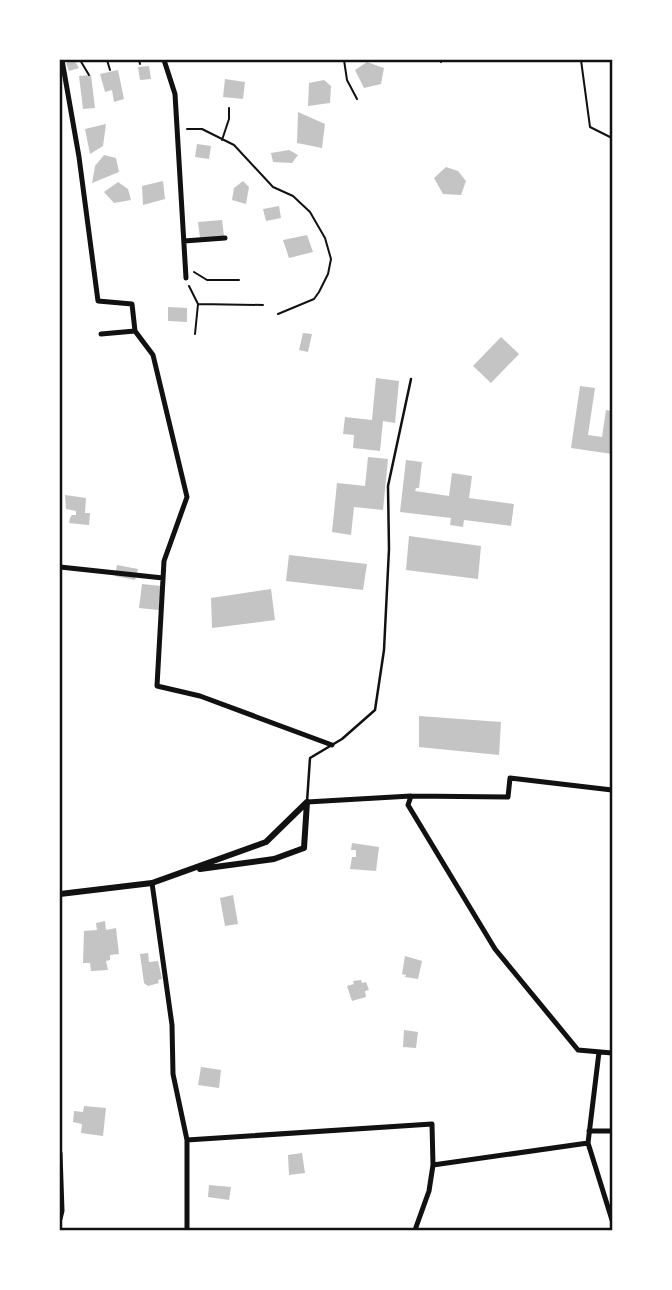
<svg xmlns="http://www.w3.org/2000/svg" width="672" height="1290" font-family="Poppins,sans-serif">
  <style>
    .building { fill: #c4c4c4 }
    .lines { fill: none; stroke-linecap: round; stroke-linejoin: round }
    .path { stroke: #111; stroke-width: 2 }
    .service { stroke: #111; stroke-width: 2.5 }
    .minor { stroke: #111; stroke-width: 5 }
    .tertiary { stroke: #111; stroke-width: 6 }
    .neatline { fill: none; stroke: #111; stroke-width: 2.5 }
  </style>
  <rect width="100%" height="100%" fill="#fff"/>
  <path class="building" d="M74 60 79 68 69 71 66 63Z
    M367 62 384 68 381 84 364 88 355 70Z
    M149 66 151 79 140 80 138 67Z
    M118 70 124 99 114 102 112 90 105 92 100 74Z
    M91 75 95 108 83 109 79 76Z
    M225 79 245 82 243 99 223 97Z
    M324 80 331 86 330 103 308 106 309 83Z
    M298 112 325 124 322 148 297 143Z
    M106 124 103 146 90 154 85 129Z
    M197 144 211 146 209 159 195 157Z
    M289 150 298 155 292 163 273 162 271 153Z
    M104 155 116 158 119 172 92 183 95 166Z
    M446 167 458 171 466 181 461 195 443 194 434 178Z
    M163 181 165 199 143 205 142 186Z
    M243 181 249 187 246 204 232 200 234 188Z
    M118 182 128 189 131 200 114 203 104 192Z
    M279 206 281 218 266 221 263 209Z
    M222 220 224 236 200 238 198 222Z
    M307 235 313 252 289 258 283 240Z
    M168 307 187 308V322L168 321Z
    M303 333 312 334 308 352 299 350Z
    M501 337 519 354 491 383 473 366Z
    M376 378 399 381 395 423 383 421 380 451 353 448 354 435 343 434 345 417 372 420Z
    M580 386 595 388 588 435 602 437 606 410 612 411V454L571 448Z
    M368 457 388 459 383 510 354 507 351 535 332 532 337 483 365 486Z
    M406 460 422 462 419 488H416L415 491 449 496 452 473 472 476 469 498 514 504 511 526 464 520 463 527 450 525 451 518 400 512Z
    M65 495 86 498 85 513H90L89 525 69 523 70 518 72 515H76V511L66 509Z
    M409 536 481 546 478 579 406 570Z
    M289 555 367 564 363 590 286 581Z
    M117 565 138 569 135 580 115 576Z
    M142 584 161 586 159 610 139 608Z
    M271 589 275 620 212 628 211 598Z
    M419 716 501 722 499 755 419 747Z
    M352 843 379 847 376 871 350 869 352 857H356V850H351Z
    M233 895 238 924 225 926 220 898Z
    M105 921 106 930 116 928 119 954 110 955V960L106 961 108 970 91 971 90 963H83L84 931 97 930 96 923Z
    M148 953 149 962 158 961 162 979 158 980 159 983 148 986 144 983 140 954Z
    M405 956 422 961 418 979 405 977 406 975 402 974Z
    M361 980 362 983 366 982 369 990 365 991 366 997 352 1001 347 986 354 984 353 981Z
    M404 1030 418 1032 416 1048 403 1047Z
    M201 1067 221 1070 219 1088 198 1085Z
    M84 1106 106 1108 103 1136 81 1133 82 1124 73 1122 74 1111 83 1112Z
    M302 1153 305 1173 289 1175 288 1155Z
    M209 1185 231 1187 229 1200 208 1197Z"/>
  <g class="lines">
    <path class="path" d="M80 60 89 75
      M107 60 110 70
      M139 60 140 64
      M344 60 347 80 357 99
      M441 60V62
      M581 60 590 127 612 138
      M187 129H202L234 145 273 187 293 196 310 212 325 238 331 259 328 274 319 292 314 299 278 314
      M222 140 229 119V108
      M194 272 207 280H239
      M189 286 198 304 195 334
      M198 304 263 305"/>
    <path class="service" d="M307 802 310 758 342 739 375 710 384 650 389 549 388 486 411 379"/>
    <path class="minor" d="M62 60 79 157 98 301 132 304 135 331 153 355 187 497 164 561 157 686 200 696 332 745
      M164 60 175 94 186 278
      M184 241 225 238
      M101 334 135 331
      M60 567 163 578
      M612 790 510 778 508 797 411 796 408 805 495 949 578 1050 612 1053
      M307 802 411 796
      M152 883 172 1025 173 1074 187 1140V1230
      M599 1052 588 1143 612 1220
      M589 1131H612
      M187 1140 432 1124 433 1165 429 1191 415 1230
      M60 1153 62 1211 60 1219
      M433 1165 588 1143"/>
    <path class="tertiary" d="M200 869 274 859 304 848 307 802
      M60 894 152 883 266 842 307 802"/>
  </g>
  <rect width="672" height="1290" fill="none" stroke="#ffffff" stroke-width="122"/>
  <rect x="61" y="61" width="550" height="1168" class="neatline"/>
</svg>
